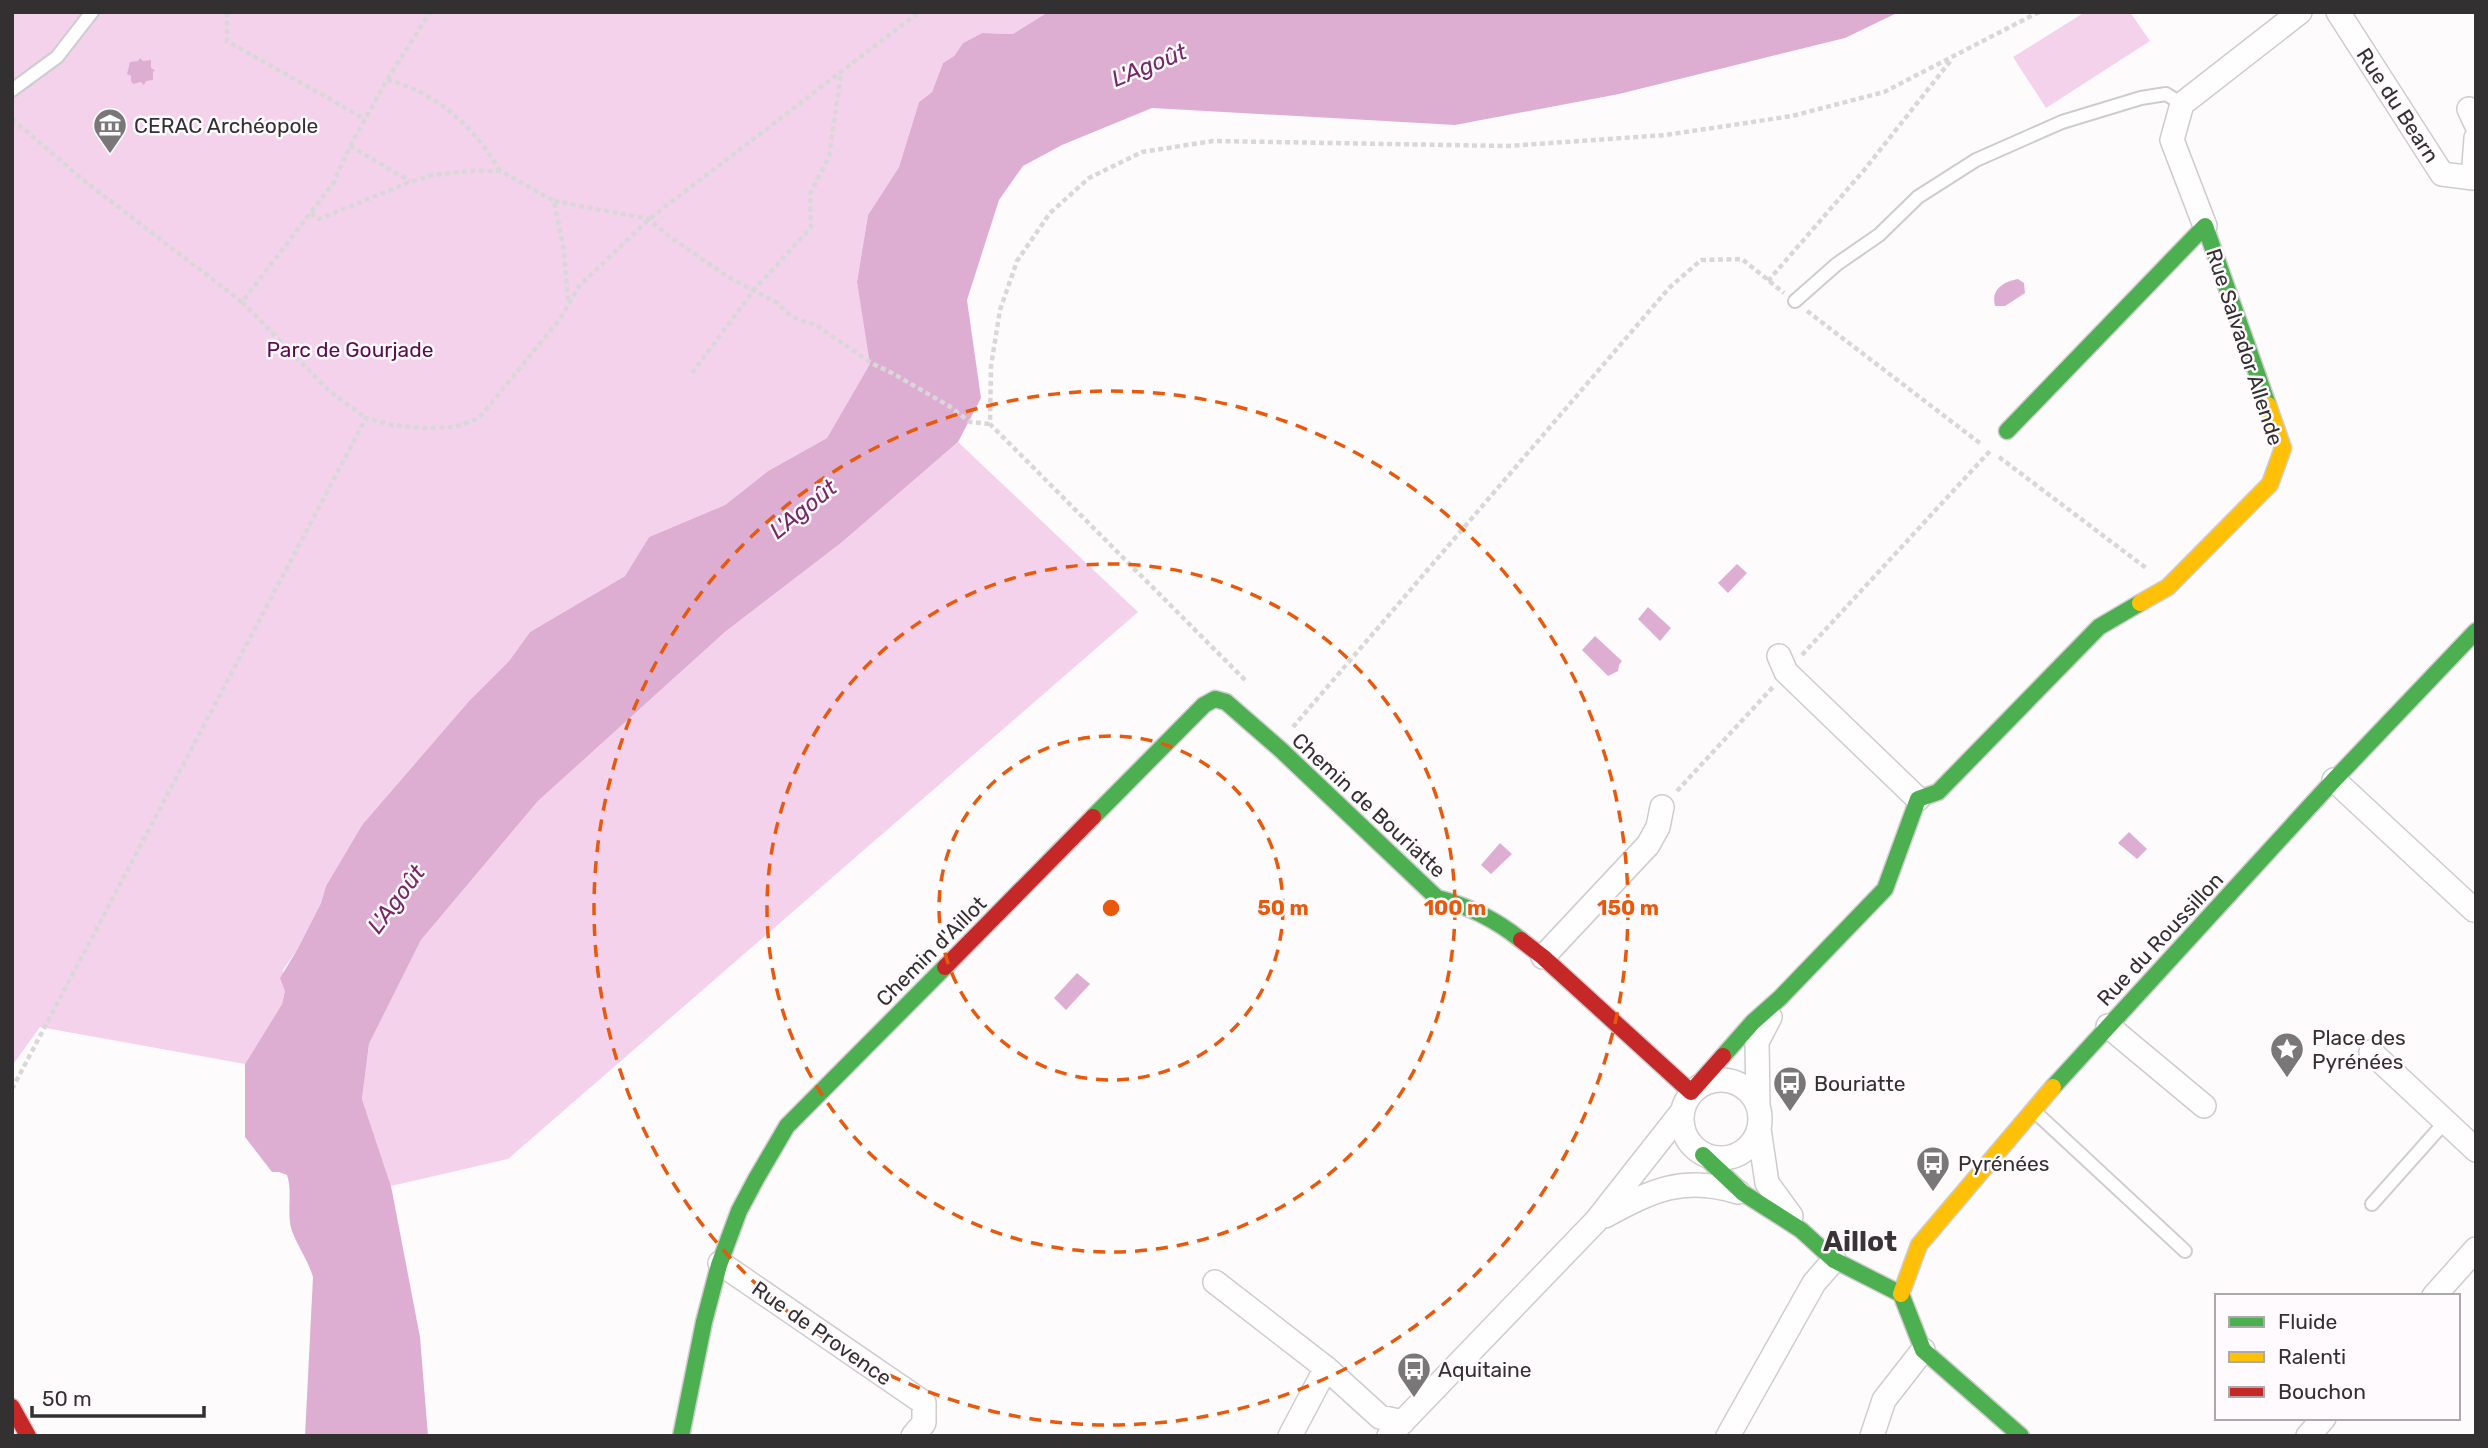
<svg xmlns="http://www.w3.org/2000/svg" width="2488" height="1448" font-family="Rubik,sans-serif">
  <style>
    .green { fill: #f5d2ec }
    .water { fill: #deaed2 }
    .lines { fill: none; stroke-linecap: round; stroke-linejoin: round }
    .lane-casing { stroke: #ceccce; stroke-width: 16 }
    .street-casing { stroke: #ceccce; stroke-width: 26 }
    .fast-casing { stroke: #ceccce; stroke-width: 19 }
    .slow-casing { stroke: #ceccce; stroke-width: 19 }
    .jam-casing { stroke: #ceccce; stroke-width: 19 }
    .path { stroke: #d9d8d9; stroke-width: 4.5; stroke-dasharray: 5 3.5; stroke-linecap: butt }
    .lane { stroke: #fffeff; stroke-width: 12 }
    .street { stroke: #fffeff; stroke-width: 23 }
    .fast { stroke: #4caf50; stroke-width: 16 }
    .slow { stroke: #ffc107; stroke-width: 16 }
    .jam { stroke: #c62828; stroke-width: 16 }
    .ring { fill: none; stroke: #e8590c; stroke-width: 3.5; stroke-dasharray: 12 9 }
    .labels { text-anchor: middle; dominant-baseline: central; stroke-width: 5; stroke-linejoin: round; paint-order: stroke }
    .street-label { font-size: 21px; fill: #323031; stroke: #fffafd }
    .poi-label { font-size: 21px; fill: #323031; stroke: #fffafd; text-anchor: start }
    .park-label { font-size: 21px; fill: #5d0b4f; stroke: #fffafd }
    .water-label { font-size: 23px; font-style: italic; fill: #762767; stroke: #fffafd }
    .district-label { font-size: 28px; font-weight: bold; fill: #383336; stroke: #fffafd }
    .centre { fill: #e8590c; stroke: #fffafd; stroke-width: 3.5 }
    .ring-label { font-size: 21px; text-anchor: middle; font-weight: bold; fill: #e8590c; stroke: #fffafd; stroke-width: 5; stroke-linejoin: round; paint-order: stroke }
  </style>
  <rect width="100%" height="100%" fill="#fefbfd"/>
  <path class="green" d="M12 12H1048L1013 34 982 33 963 43 954 56 943 63 932 92 919 102 899 167 868 215 857 282 871 363 827 438 768 471 725 505 649 537 625 576 530 632 509 661 469 701 362 825 326 886 321 903 297 950 283 970 285 991 282 1004 245 1064 40 1027 12 1066Z
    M2085 12H2130L2150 41 2046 108 2013 57Z
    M958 442 1138 612 508 1159 391 1186 362 1099 369 1044 421 940 538 801 725 632 841 543Z"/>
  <path class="water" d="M1048 12H1899L1845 38 1619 94 1455 125 1152 108 1062 145 1023 166 999 200 967 300 981 398 958 442 841 543 725 632 538 801 421 940 369 1044 362 1099 391 1186 420 1337 428 1436H305L313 1277C308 1260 298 1247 292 1231 286 1213 293 1192 287 1175L279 1172H272L245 1137V1064L282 1004 285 991 280 978 297 950 321 903 326 886 362 825 469 701 509 661 530 632 625 576 649 537 725 505 768 471 827 438 870 364 857 282 868 215 899 167 919 102 932 92 943 63 954 56 963 43 982 33 1013 34Z
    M140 58 143 61 151 60V68L155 70 153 72V80L146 81 144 85 141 82 133 84 131 81V76L127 74 130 62 138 61Z
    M2018 279 2024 283 2025 293 2005 306H1995C1991 290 2002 282 2018 279Z
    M1737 564 1747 573 1728 593 1718 583Z
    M1648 607 1671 628 1660 641 1638 619Z
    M1595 636 1622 661 1619 665 1618 671 1608 676 1582 650Z
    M2129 832 2147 849 2137 859 2118 843Z
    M1500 843 1512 854 1491 874 1481 865Z
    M1077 973 1090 984 1066 1010 1054 998Z"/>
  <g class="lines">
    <g class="lane-casing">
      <path id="lane" d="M12 90 57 57 92 12
        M1795 301 1837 264 1879 235 1918 197 1976 160 2062 122 2141 98 2166 94 2182 104
        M2033 1110 2185 1251
        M2372 1204 2445 1122"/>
    </g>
    <g class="street-casing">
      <path id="street" d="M2338 12 2442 174 2473 178 2476 138
        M2469 109 2476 124
        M2205 226 2172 140 2182 104 2300 12
        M1779 656 1786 672 1918 799
        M2334 780 2474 910 2476 909
        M1543 957 1648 845 1658 827 1662 807
        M2108 1026 2204 1106
        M2371 1052 2476 1150
        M1682 1119a39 39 0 1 1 78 0a39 39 0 1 1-78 0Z
        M1758 1105 1757 1042 1770 1017
        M1759 1129 1767 1183 1791 1216
        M1605 1216C1653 1190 1684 1175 1738 1192
        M720 1263 924 1403V1423L913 1436
        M1215 1282 1326 1368 1380 1417 1403 1422
        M2434 1296 2476 1249
        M1290 1436 1326 1368
        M1389 1436 1596 1221 1681 1113
        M1728 1436 1814 1283 1834 1260
        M1872 1436 1884 1400 1923 1350
        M2308 1436 2324 1418"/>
    </g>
    <g class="fast-casing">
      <path id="fast" d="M2007 431 2205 226 2268 405
        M1093 817 1204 705 1215 699 1226 702 1281 750 1437 898C1469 906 1495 919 1521 940
        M1723 1056 1753 1022 1780 998 1885 889 1918 799 1938 792 2099 627 2140 603
        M2053 1087 2334 780 2476 631
        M1703 1155 1743 1193 1801 1230 1834 1260 1901 1294 1923 1350 2021 1436
        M681 1436 704 1322 719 1265 739 1211 756 1179 787 1126 945 967"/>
    </g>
    <g class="slow-casing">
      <path id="slow" d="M2140 603 2168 587 2270 484 2283 448 2268 405
        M1901 1294 1919 1245 2053 1087"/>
    </g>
    <g class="jam-casing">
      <path id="jam" d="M1521 940 1543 957 1691 1092 1723 1056
        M945 967 1093 817
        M12 1407 28 1436"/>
    </g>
    <path class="path" d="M227 12V41L365 119
      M387 80C437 92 474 127 500 171
      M12 119 87 183 242 302 334 182 350 146 387 80 430 12
      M350 146 410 181
      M554 201 649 219 666 234 728 277 776 302 792 317 816 325 871 363 892 373 949 406 970 422 990 424
      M311 213 319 219 410 182 433 175 471 171H501L554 201 564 251 568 301
      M1768 281 1865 169 1952 59
      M242 302 329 391 366 418
      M1807 311 1981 444
      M692 373 754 290 811 227 810 194 829 156 841 75
      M1999 457 2146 568
      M1802 655 1991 450
      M1245 680 990 424 991 366 1000 310 1017 261 1050 213 1089 178 1142 152 1213 141 1508 146 1666 135 1792 116 1884 92 2039 12
      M1293 727 1669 288 1701 260 1742 259 1784 293
      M1677 791 1773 687
      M12 1089 366 418 393 425 424 428 455 427 479 418 560 319 579 286 649 219 919 12"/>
    <use href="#lane" class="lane"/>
    <use href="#street" class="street"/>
    <use href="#fast" class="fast"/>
    <use href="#slow" class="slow"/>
    <use href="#jam" class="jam"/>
  </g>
  <g class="ring">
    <circle cx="1111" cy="908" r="172"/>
    <circle cx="1111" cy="908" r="344"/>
    <circle cx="1111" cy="908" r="517"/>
  </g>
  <defs>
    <g id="museum-pin" transform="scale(1.75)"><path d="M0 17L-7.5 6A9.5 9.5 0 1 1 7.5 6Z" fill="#797778" stroke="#fffafd"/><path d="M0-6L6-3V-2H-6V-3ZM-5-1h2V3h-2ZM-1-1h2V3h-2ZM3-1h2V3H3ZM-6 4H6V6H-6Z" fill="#fff"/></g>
    <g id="sight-pin" transform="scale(1.75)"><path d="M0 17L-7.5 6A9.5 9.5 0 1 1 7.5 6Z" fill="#797778" stroke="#fffafd"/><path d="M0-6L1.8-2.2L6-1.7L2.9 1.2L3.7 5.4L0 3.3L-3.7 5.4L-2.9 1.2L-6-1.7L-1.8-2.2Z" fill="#fff"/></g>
    <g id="bus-pin" transform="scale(1.75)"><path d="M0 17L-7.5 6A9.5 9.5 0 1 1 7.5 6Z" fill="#797778" stroke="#fffafd"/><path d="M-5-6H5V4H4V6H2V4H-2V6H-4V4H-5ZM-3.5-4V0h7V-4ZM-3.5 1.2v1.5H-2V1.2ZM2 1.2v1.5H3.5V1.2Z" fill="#fff"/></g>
  </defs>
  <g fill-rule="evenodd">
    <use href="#museum-pin" x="110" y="125"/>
    <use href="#sight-pin" x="2287" y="1049"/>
    <use href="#bus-pin" x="1790" y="1083"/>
    <use href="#bus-pin" x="1933" y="1163"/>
    <use href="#bus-pin" x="1414" y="1369"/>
  </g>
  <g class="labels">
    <g class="street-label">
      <text transform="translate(2398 105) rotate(57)">Rue du Bearn</text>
      <text transform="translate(2245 347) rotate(72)">Rue Salvador Allende</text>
      <text transform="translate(1369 805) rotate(43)">Chemin de Bouriatte</text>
      <text transform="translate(2160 939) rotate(-47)">Rue du Roussillon</text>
      <text transform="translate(931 951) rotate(-45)">Chemin d'Aillot</text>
      <text transform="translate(822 1333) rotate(35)">Rue de Provence</text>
    </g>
    <g class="poi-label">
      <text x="134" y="125">CERAC Archéopole</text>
      <text x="2312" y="1037">Place des<tspan x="2312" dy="24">Pyrénées</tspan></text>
      <text x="1814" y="1083">Bouriatte</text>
      <text x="1958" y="1163">Pyrénées</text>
      <text x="1438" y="1369">Aquitaine</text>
    </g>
    <g class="park-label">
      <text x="350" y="349">Parc de Gourjade</text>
    </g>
    <g class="water-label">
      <text transform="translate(1149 65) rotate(-22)">L'Agoût</text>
      <text transform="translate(803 509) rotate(-39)">L'Agoût</text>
      <text transform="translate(396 899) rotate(-53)">L'Agoût</text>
    </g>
    <g class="district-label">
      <text x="1860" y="1241">Aillot</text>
    </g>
  </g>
  <circle cx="1111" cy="908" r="10" class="centre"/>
  <g class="ring-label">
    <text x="1283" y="915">50 m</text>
    <text x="1455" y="915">100 m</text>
    <text x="1628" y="915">150 m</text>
  </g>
  <rect width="2488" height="1448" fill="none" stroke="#323031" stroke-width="28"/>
  <rect x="2215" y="1294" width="245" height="126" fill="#fffafd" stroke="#ada9ab" stroke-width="2"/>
  <rect x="2229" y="1317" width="35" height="10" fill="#4caf50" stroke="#ada9ab" stroke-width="2"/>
  <text x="2278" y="1329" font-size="21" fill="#323031">Fluide</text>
  <rect x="2229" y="1352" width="35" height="10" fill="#ffc107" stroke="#ada9ab" stroke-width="2"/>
  <text x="2278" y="1364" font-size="21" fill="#323031">Ralenti</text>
  <rect x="2229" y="1387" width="35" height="10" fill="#c62828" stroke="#ada9ab" stroke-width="2"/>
  <text x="2278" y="1399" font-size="21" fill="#323031">Bouchon</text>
  <path d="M32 1406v10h172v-10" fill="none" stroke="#323031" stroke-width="3.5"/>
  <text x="42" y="1406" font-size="21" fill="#323031" stroke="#fffafd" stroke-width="5" paint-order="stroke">50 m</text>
</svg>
